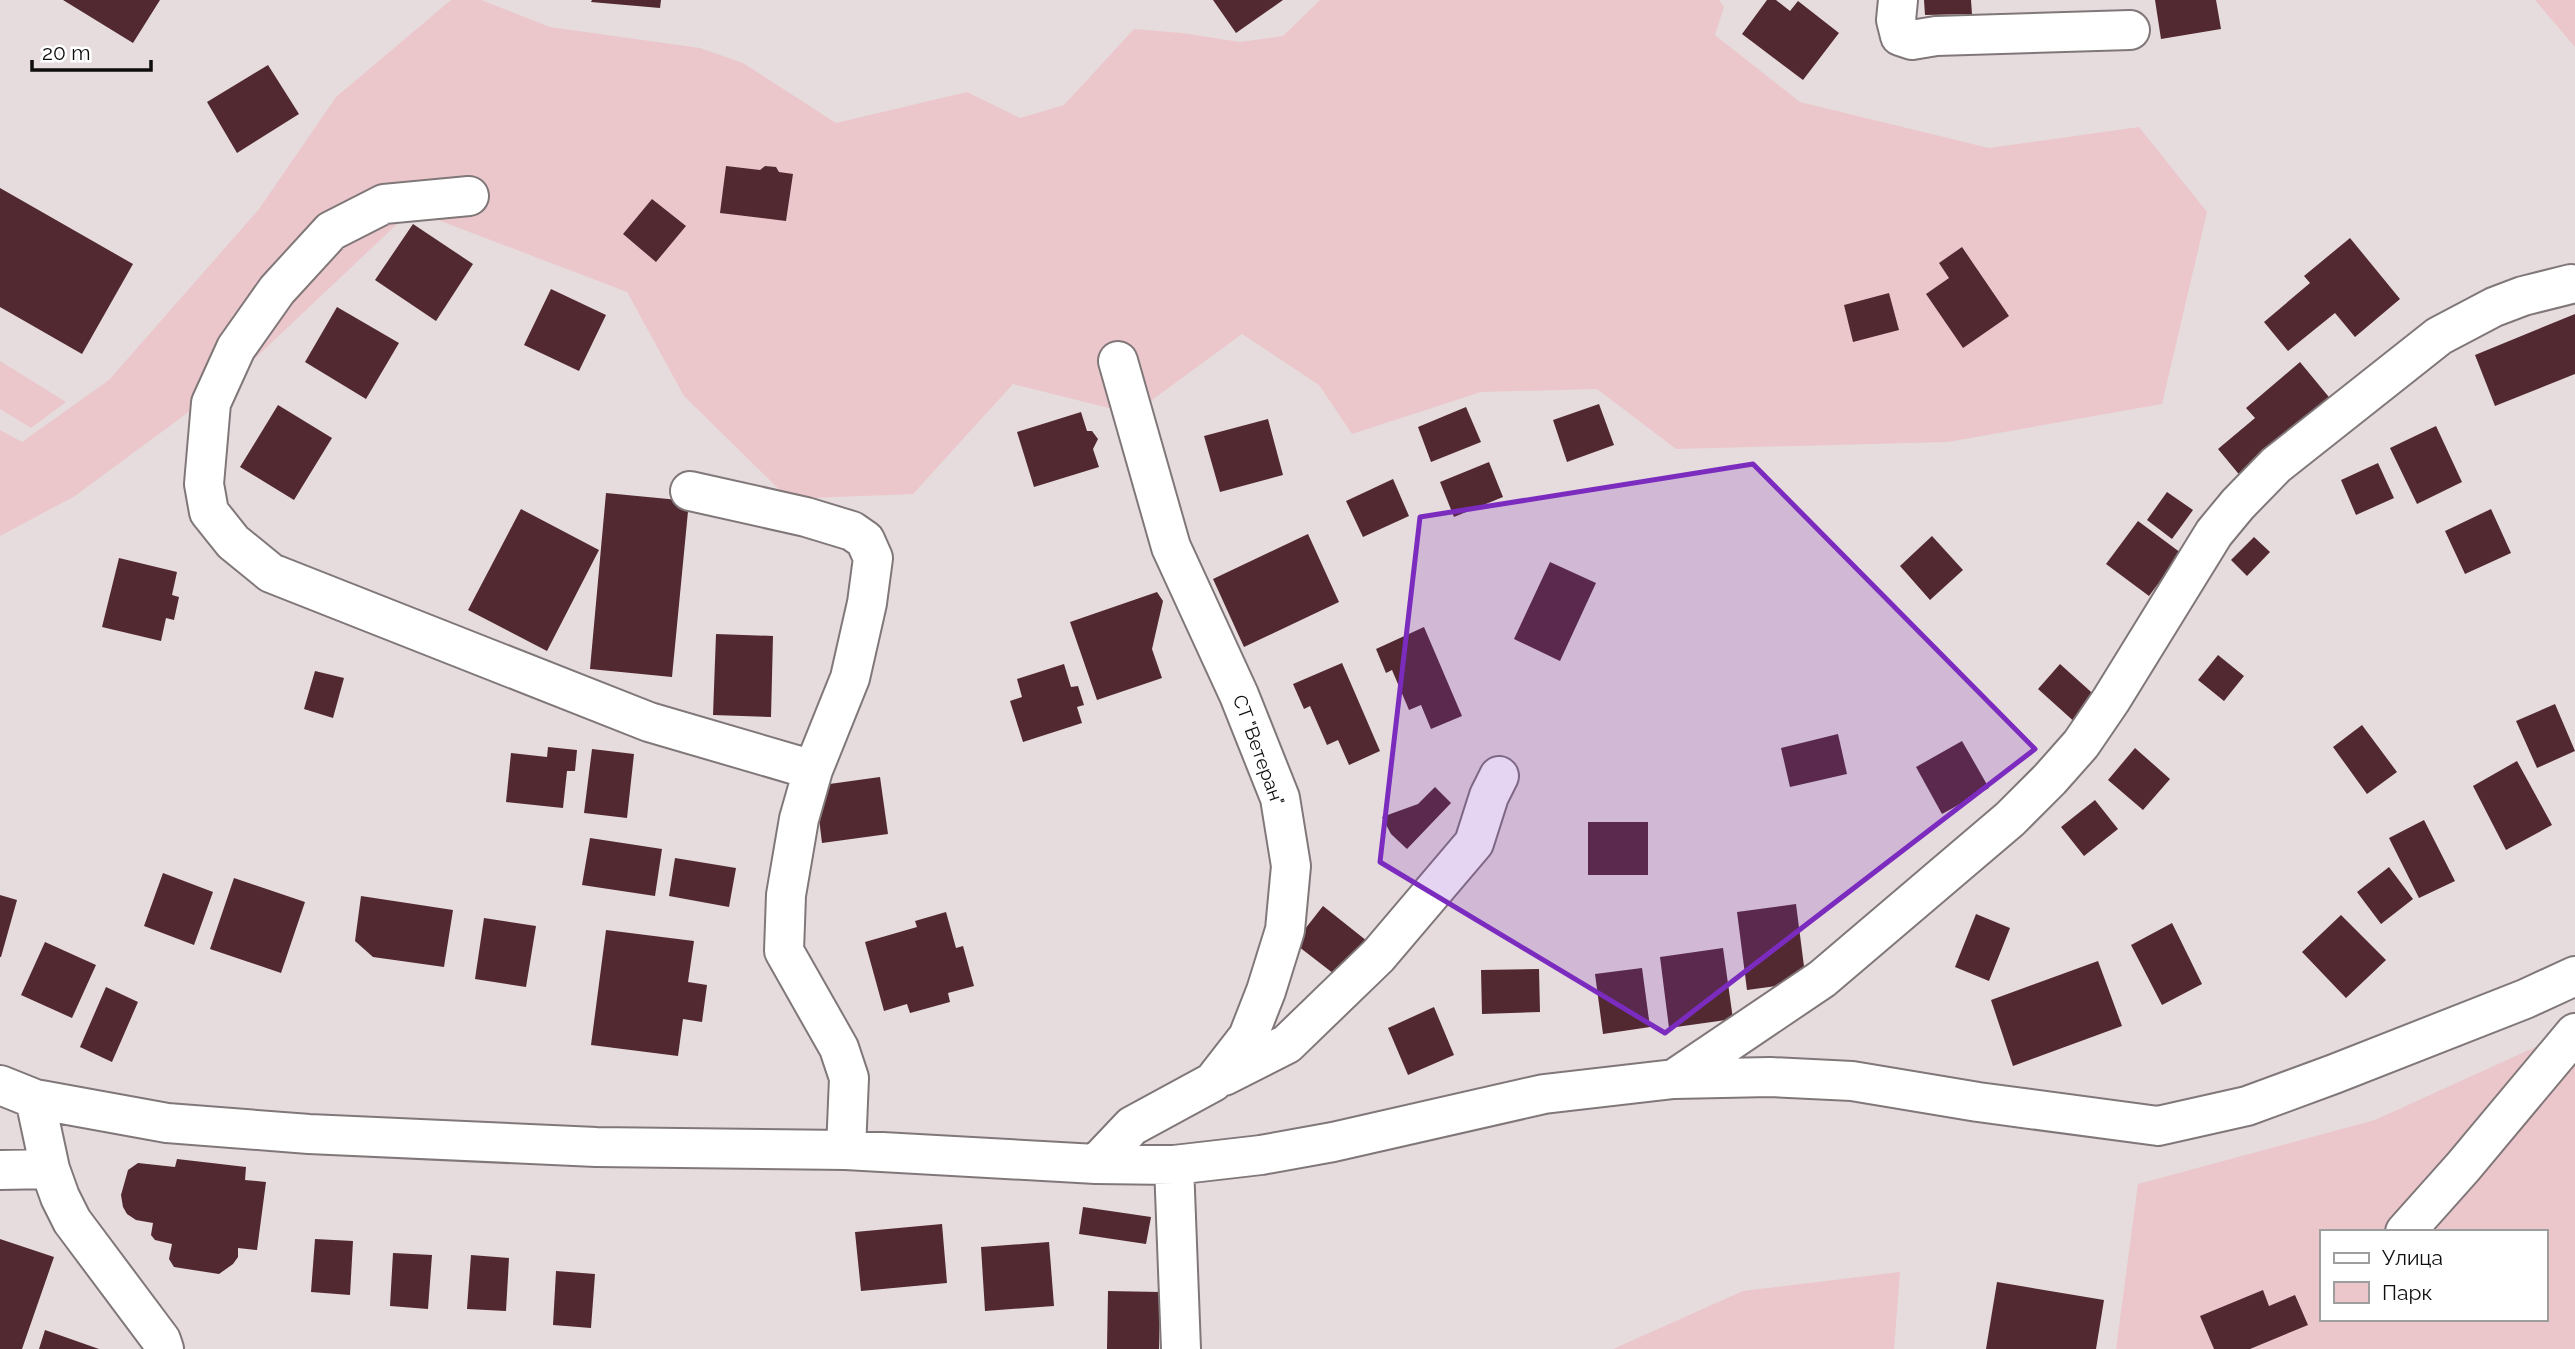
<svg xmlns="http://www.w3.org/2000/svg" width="2575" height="1349" font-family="Raleway,sans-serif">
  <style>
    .green { fill: #ebc7cc; fill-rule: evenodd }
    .building { fill: #522931 }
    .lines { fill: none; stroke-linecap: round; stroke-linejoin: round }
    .minor-casing { stroke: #807779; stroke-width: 42 }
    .minor { stroke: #fff; stroke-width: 38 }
    .marked { fill: #7b2cbf; fill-opacity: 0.2; stroke: #7b2cbf; stroke-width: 5; stroke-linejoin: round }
    .labels { text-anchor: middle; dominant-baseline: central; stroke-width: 7; stroke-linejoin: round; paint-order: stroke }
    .street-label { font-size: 19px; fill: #100d0d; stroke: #fff }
  </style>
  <rect width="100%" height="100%" fill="#e6dcdd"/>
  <path class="green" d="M451 0H481L550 27 700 48 743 63 836 123 967 92 1020 118 1064 105 1134 29 1182 33 1240 42 1283 36 1320 0H1719L1724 7 1715 35 1800 102 1989 148 2139 127 2207 212 2162 404 1948 442 1676 449 1597 389 1481 392 1352 434 1319 385 1242 334 1133 414 1013 384 913 494 789 499 684 396 627 292 412 210 232 380 75 496 0 536V430L22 442 109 380 259 209 336 97Z
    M2535 0H2575V47Z
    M0 361 66 402 31 428 0 409Z
    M2575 1029V1349H2116L2138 1184 2375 1120ZM2321 1232H2545V1319H2321Z
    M1900 1272 1894 1349H1613L1743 1291Z"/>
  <path class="building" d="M63 0H160L133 43Z
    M592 0H661L660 8 591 2Z
    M1213 0H1283L1236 33Z
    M1767 0H1776L1790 11 1798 1 1839 33 1803 80 1742 34Z
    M1924 0H1971L1972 14 1925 15Z
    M2155 0H2216L2221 29 2161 39Z
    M268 65 299 114 237 153 207 102Z
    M726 166 760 170 765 166 776 167 779 172 793 174 786 221 720 213Z
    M0 188 133 264 82 354 0 307Z
    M652 199 686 226 656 262 623 234Z
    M413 224 473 264 436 321 375 280Z
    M2350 238 2400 299 2355 337 2335 313 2288 351 2264 322 2310 283 2304 276Z
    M1962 247 2009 316 1963 348 1926 294 1949 278 1939 263Z
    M551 289 606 315 579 371 524 345Z
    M1889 293 1899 330 1853 342 1844 305Z
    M337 307 399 343 366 399 305 362Z
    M2575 314V374L2495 406 2475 355Z
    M2300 362 2333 402 2242 478 2218 449 2255 418 2246 408Z
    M1599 404 1614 445 1567 462 1553 420Z
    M278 405 332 438 294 500 240 467Z
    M1466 407 1481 442 1431 462 1418 427Z
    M1081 412 1087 431H1092L1098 439 1093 449 1099 467 1034 487 1017 432Z
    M1268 419 1283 475 1220 492 1204 436Z
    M2436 426 2462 482 2417 504 2390 448Z
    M1489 462 1503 497 1454 517 1440 482Z
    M2378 463 2394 498 2356 515 2341 480Z
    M1393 479 1409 516 1363 537 1346 501Z
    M2167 492 2193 510 2172 539 2147 520Z
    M606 493 689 501 672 677 590 669Z
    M521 509 599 550 547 651 468 610Z
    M2491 509 2511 553 2465 574 2445 531Z
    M2138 521 2181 553 2149 596 2106 564Z
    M1308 534 1339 602 1244 647 1213 579Z
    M1932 536 1963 570 1930 600 1900 566Z
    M2254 537 2270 552 2247 576 2231 560Z
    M119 558 177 572 172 595 179 597 174 620 166 618 161 641 102 627Z
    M1550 562 1596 583 1560 661 1514 639Z
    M1157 592 1163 601 1152 649 1162 678 1097 700 1070 622Z
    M1424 627 1462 716 1431 729 1421 705 1409 710 1392 670 1386 673 1376 649Z
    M716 634 773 636 771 717 713 715Z
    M2218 655 2244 676 2224 701 2198 680Z
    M1342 663 1380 751 1349 765 1338 740 1327 745 1310 706 1304 709 1293 684Z
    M1064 664 1071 687 1078 686 1084 705 1077 707 1082 723 1023 742 1010 701 1022 697 1017 679Z
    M2060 664 2100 700 2078 725 2038 689Z
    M315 671 344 678 333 718 304 709Z
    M2555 704 2575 751 2537 768 2516 721Z
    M2362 725 2397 772 2367 794 2333 747Z
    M1838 734 1847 774 1790 787 1781 748Z
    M1962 741 1989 788 1942 814 1916 767Z
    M548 747 577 750 575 771H567L563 808 506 802 511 753 547 757Z
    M2135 748 2170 779 2143 810 2108 780Z
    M592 749 634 754 627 818 584 813Z
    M2517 761 2552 825 2506 850 2473 786Z
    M880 777 888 834 822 843 815 786Z
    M1435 787 1451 803 1407 849 1391 834 1382 817 1418 804Z
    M2095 800 2118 829 2084 856 2061 827Z
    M2424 820 2455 881 2419 898 2389 838Z
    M1588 822H1648V875H1588Z
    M590 838 662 849 655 896 582 885Z
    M675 858 736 868 729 907 669 896Z
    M2389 867 2413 899 2381 924 2357 892Z
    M163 873 213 892 194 945 144 926Z
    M234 878 305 902 281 973 210 949Z
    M0 895 17 900 1 957H0Z
    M361 896 453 910 444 967 373 957 355 941Z
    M1796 904 1806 982 1747 990 1737 912Z
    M1323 906 1367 941 1338 977 1294 943Z
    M946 912 956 948 963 946 974 986 948 993 950 1002 910 1013 907 1004 884 1011 865 942 917 927 915 921Z
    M1976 914 2010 928 1989 981 1955 967Z
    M2341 915 2386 960 2346 998 2302 952Z
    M484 918 536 926 526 987 475 979Z
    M2172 923 2202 984 2162 1005 2131 945Z
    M606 930 694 941 688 982 707 985 702 1022 683 1019 678 1056 591 1045Z
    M45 942 96 965 72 1018 21 995Z
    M1723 948 1733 1019 1669 1028 1660 957Z
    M2098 961 2122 1026 2013 1066 1991 1000Z
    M1642 968 1650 1027 1603 1034 1595 974Z
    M1539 969 1540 1012 1482 1014 1481 970Z
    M106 987 138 1002 112 1062 80 1047Z
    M1434 1007 1454 1055 1408 1075 1388 1028Z
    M177 1159 246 1167 245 1180 266 1182 257 1250 238 1248V1257L233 1264 219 1274 174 1267 169 1259 172 1244 155 1240 151 1235 153 1223 136 1220 127 1214 123 1207 121 1195 128 1170 138 1163 175 1167Z
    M1083 1207 1151 1217 1146 1244 1079 1234Z
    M942 1224 947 1283 861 1291 855 1232Z
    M0 1239 54 1257 22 1349H0Z
    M315 1239 353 1241 350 1295 311 1292Z
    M1049 1242 1054 1306 985 1311 981 1247Z
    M393 1253 432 1255 428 1309 390 1306Z
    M471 1255 509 1258 506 1311 467 1309Z
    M556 1271 595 1274 591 1328 553 1325Z
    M1997 1282 2104 1300 2096 1349H1986Z
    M2263 1290 2269 1306 2295 1295 2308 1325 2250 1349H2214L2200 1316Z
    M1108 1291 1160 1292 1159 1349H1107Z
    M45 1330 99 1349H39Z"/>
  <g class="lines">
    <g class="minor-casing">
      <path id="minor" d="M1898 0 1896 20 1900 36 1912 40 1936 36 2130 30
        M469 196 384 204 331 231 277 290 236 348 211 403 204 484 209 512 233 542 271 573 649 722 813 770 799 819 786 895 784 951 839 1048 849 1078 846 1150
        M690 491 806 517 852 531 865 540 873 558 867 603 850 678 813 770
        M1224 1076 1287 1044 1378 956 1474 843 1489 796 1499 776
        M1674 1079 1822 979 2010 819 2050 779 2081 744 2111 700 2214 533 2238 504 2276 465 2439 336 2494 307 2523 296 2571 284
        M0 1085 35 1099 167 1123 309 1134 596 1147 846 1150 1096 1164 1174 1165 1261 1155 1333 1142 1544 1094 1674 1079 1770 1077 1852 1081 1978 1102 2158 1126 2247 1106 2334 1074 2525 999 2575 976
        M35 1099 50 1169 60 1197 72 1221 161 1340 164 1349
        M1096 1164 1132 1126 1213 1082 1248 1037 1266 991 1285 930 1291 866 1280 798 1239 695 1171 547 1118 361
        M1174 1165 1181 1349
        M0 1170 50 1169
        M2405 1232 2463 1167 2575 1033"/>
    </g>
    <use href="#minor" class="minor"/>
  </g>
  <path class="marked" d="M1753 464 2035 749 1665 1033 1380 862 1420 517Z"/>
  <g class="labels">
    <g class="street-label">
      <text transform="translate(1259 750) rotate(70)">СТ "Ветеран"</text>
    </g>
  </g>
  <rect x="2320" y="1230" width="228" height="91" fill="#ffffff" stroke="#9f9e9e" stroke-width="2"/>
  <rect x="2334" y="1253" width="35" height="10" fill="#ffffff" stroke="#9f9e9e" stroke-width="2"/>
  <text x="2382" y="1265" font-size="21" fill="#100d0d">Улица</text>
  <rect x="2334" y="1282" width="35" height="21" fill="#ebc7cc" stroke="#9f9e9e" stroke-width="2"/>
  <text x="2382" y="1300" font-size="21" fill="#100d0d">Парк</text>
  <path d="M32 60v10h119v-10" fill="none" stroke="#100d0d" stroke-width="3.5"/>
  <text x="42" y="60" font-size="21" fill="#100d0d" stroke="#ffffff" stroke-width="5" paint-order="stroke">20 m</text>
</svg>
